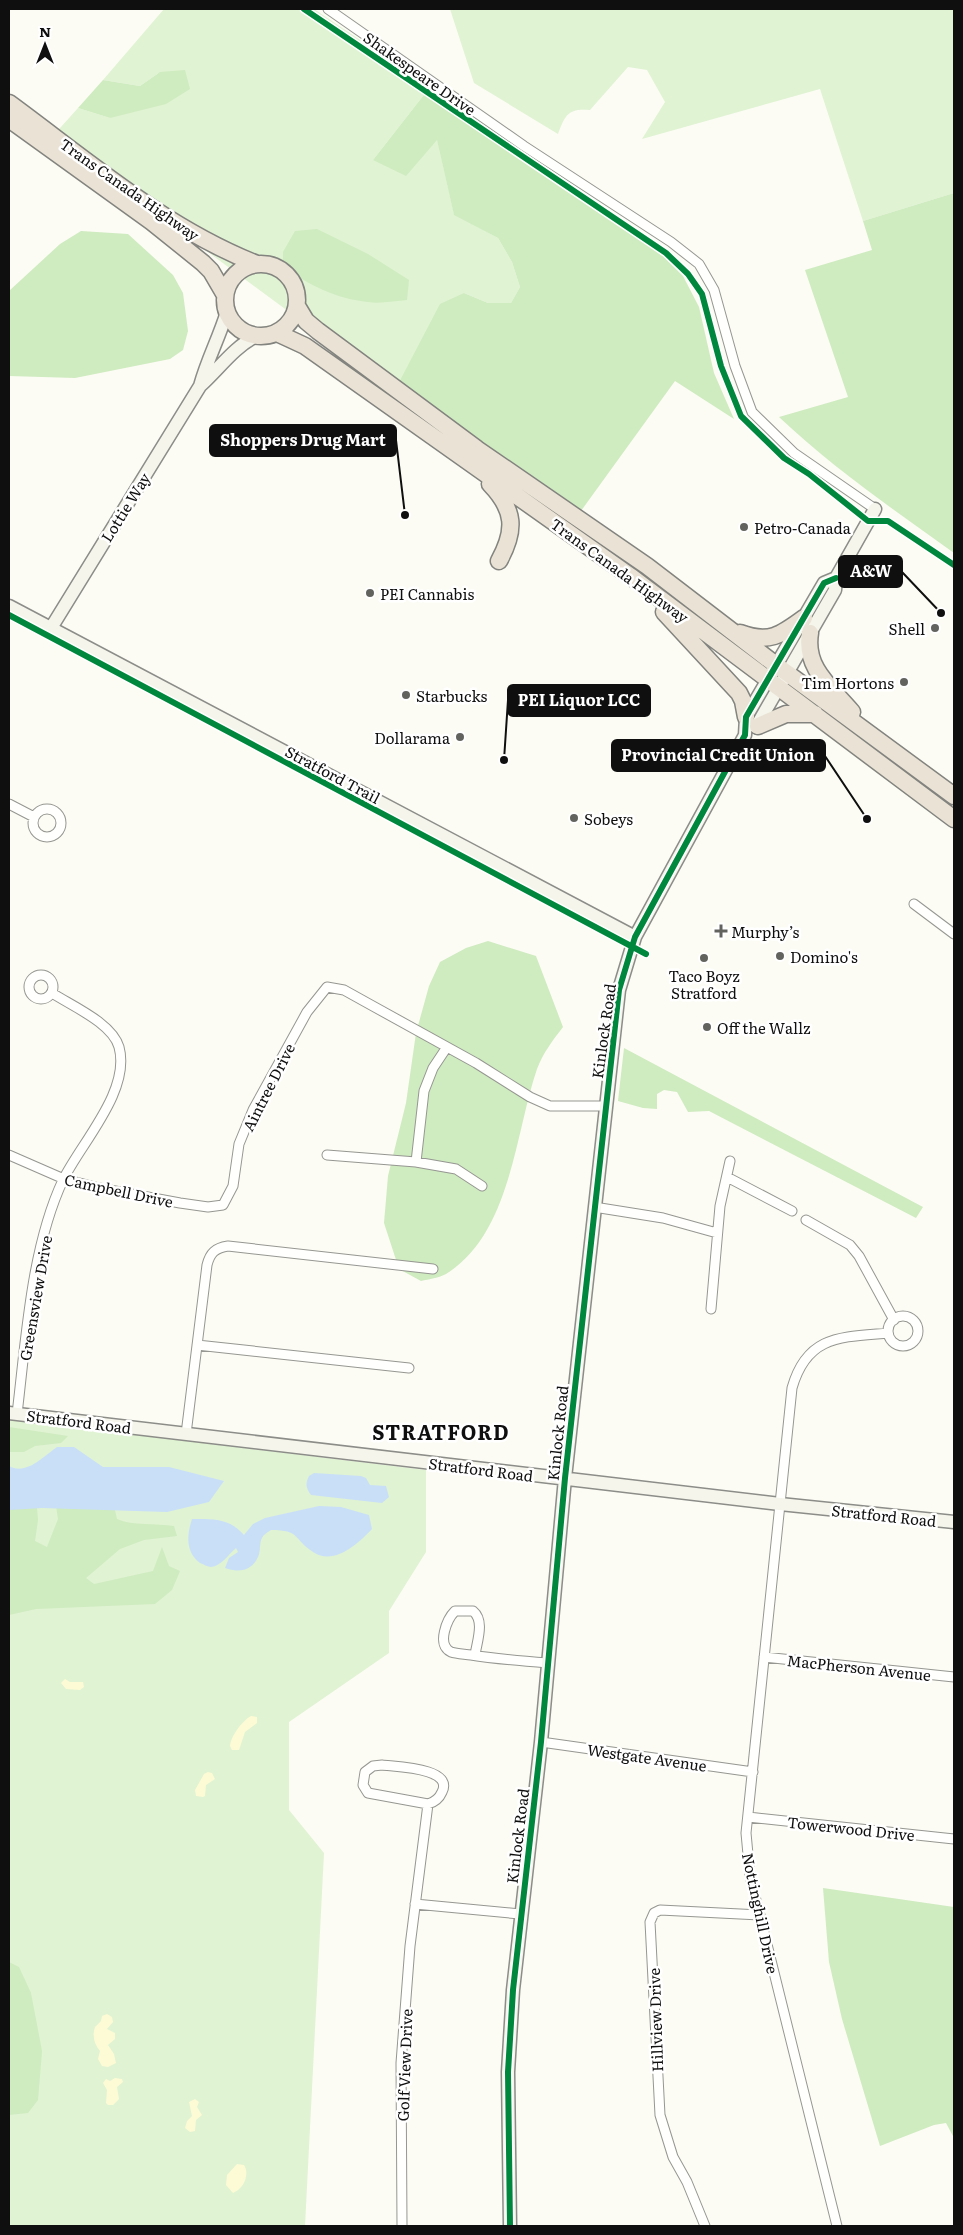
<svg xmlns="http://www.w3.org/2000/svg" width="963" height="2235" font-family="Literata,serif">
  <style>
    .green { fill: #e0f3d3 }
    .forest { fill: #cfebc0 }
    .sand { fill: #fdfbd5 }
    .water { fill: #c9dff8 }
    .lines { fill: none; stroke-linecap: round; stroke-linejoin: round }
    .street-casing { stroke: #969692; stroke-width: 11 }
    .secondary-casing { stroke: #8c8c89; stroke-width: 15 }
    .highway-casing { stroke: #83837f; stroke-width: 19 }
    .street { stroke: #fffffd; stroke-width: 9 }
    .secondary { stroke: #f5f5eb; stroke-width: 12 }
    .highway { stroke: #eae3d5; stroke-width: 16 }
    .cycleway-casing { stroke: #fff; stroke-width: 9 }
    .cycleway { stroke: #00873e; stroke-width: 6 }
    .poi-dot { fill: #62625f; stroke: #fff; stroke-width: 2 }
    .labels { text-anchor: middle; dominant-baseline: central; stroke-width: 5; stroke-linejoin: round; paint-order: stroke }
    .street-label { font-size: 15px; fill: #0f0f0f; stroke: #fff }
    .poi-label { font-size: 15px; fill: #0f0f0f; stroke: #fff; text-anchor: start }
    .district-label { font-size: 20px; font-weight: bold; letter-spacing: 1px; fill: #0f0f0f; stroke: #fff }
    .leader { fill: none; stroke: #0f0f0f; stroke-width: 2 }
    .callout-dot { fill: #0f0f0f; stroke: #fff; stroke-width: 2 }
    .callout { fill: #0f0f0f; stroke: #0f0f0f; stroke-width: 2 }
    .callout-label { font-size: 16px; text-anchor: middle; font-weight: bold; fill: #fff }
  </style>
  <rect width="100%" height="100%" fill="#fcfcf4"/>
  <path class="green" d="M164 9H314L430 87 373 160 437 139 454 214 498 238 512 262 520 287 511 303H488L464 293 395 390 52 137 78 108 110 118 160 72 140 86 103 80Z
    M450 9H954V193L863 221 820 89 642 139 665 102 647 70 628 67 590 110C568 108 565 115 558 134L474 83Z
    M9 1415 121 1433 426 1470V1552L389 1611V1653L289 1722V1810L324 1853 305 2226H9Z"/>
  <path class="forest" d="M185 70 190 89 166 104 110 118 78 108 103 80 140 86 160 72Z
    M430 87 664 257 683 276 699 307 714 373 734 419 675 381 573 522 395 390 440 304 464 293 488 303H511L520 287 512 262 498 238 454 215 437 140 406 176 373 160Z
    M954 193V553C894 510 833 468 779 417L848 397 805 270 872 250 863 221Z
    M317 229 368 254 409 280 407 300C395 301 380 304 368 302 337 299 308 285 283 266V252L295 231Z
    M81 231 128 234 173 275 183 293 188 331 183 350 170 359 75 378 9 376V291L60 244Z
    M488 941 536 956 563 1027C553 1040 543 1053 537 1069 515 1133 511 1234 446 1274 439 1278 429 1279 421 1281L399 1269 384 1223 388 1176 406 1103 416 1033 429 986 440 962 466 948Z
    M624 1048 923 1207 916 1218 709 1111 688 1112 677 1092 664 1090 657 1094V1109L643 1108 618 1101Z
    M9 1427 68 1436 61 1443 35 1446 24 1452H9Z
    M36 1495 38 1520 35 1541 47 1547 58 1519 55 1499 112 1497 117 1519C133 1526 155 1523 174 1526L177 1536 144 1540 120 1549 86 1578 94 1584 153 1571 162 1547 169 1566 180 1571 172 1590 155 1604 36 1609 9 1615V1501Z
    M823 1888 954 1907V2138L946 2123 934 2125 880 2146 842 2019 829 1962Z
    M9 1962 19 1967 31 1993 42 2051 38 2100 28 2113 9 2115Z"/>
  <path class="sand" d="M65 1679 70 1682H83L84 1687 80 1690 66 1689 61 1683Z
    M251 1716 257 1717V1723L245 1732 239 1750H232L230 1746C231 1736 242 1721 251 1716Z
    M208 1772 212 1773 215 1779 206 1785 205 1796 203 1797 196 1796 195 1790 204 1774Z
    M107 2014 112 2017 113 2022 107 2029 115 2033V2039L108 2045 114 2054 116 2063 108 2067 102 2066 98 2059 100 2051C94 2044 92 2035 95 2027L101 2021 102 2016Z
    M115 2078 122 2079 123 2082 117 2087 119 2099 113 2105H108L106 2103 107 2090 103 2083 106 2079 110 2081Z
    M195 2099 199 2102 197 2107 202 2115 196 2120 195 2131 190 2132 185 2128 187 2121 192 2116 189 2102Z
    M237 2164 244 2165C250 2174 244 2189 233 2193L226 2185 227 2175Z"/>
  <path class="water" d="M57 1447H74L103 1467H169L224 1481 209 1502 167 1512 42 1508 9 1510V1466C26 1476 44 1456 57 1447Z
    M314 1473 361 1476 366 1478 370 1485 386 1486 389 1497 382 1503 311 1495C306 1488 305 1484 309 1476Z
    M319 1506 341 1507 369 1515 372 1529C358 1544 334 1566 313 1552 293 1539 301 1530 271 1530 268 1532 263 1535 262 1538 259 1543 261 1551 258 1557 252 1571 238 1573 225 1568L229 1558 238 1552 236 1548C229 1554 221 1566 211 1567 208 1567 203 1564 200 1563 185 1552 187 1534 192 1519 214 1519 229 1518 244 1535L253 1524 265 1518Z"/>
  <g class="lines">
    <g class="street-casing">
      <path id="street" d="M328 9 524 146 671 242 699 264 714 290 735 366 752 412 794 453 875 509
        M9 804 34 817
        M33 823a14 14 0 1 1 28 0a14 14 0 1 1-28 0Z
        M914 904 954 934
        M29 987a12 12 0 1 1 24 0a12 12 0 1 1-24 0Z
        M9 1155 64 1179 99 1188 180 1203 208 1207 223 1205 233 1186 239 1144 253 1110 307 1012 327 987 344 990 371 1005 476 1063 530 1097 550 1106H605
        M327 1155 416 1162 456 1169 482 1186
        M416 1162 424 1091 433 1068 447 1047
        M727 1177 792 1211
        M594 1207 663 1218 717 1233
        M806 1220 850 1245 859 1256 894 1320
        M711 1309 720 1206 730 1161
        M888 1331a15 15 0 1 1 30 0a15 15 0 1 1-30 0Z
        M197 1345 409 1368
        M17 1414C26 1340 31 1248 63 1180 81 1143 131 1091 119 1047 112 1023 72 1006 52 993
        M186 1434 207 1265C210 1253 215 1248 228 1246L433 1269
        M475 1655C477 1641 485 1621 473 1611H455C447 1619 436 1645 451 1652 457 1654 465 1654 471 1655 496 1659 522 1661 548 1663
        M764 1657 954 1677
        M541 1742 753 1772
        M382 1765C397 1767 454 1768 442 1792 439 1799 435 1802 428 1804L368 1793 363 1785 365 1772 373 1766Z
        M748 1817 954 1839
        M415 1904 520 1914
        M402 2226 401 2063 410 1946 428 1804
        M705 2226 687 2182 673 2157 660 2115 650 1922 654 1913 660 1910 760 1915
        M837 2226 750 1876 746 1833 792 1388C807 1335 841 1337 888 1333"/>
    </g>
    <g class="secondary-casing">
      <path id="secondary" d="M200 386C219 369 233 348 256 336
        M9 606 635 937
        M51 628 200 386C207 360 219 338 227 312
        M756 727 835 590 836 578 875 509
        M9 1413 780 1504 954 1522
        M510 2226 508 2072 513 1990 541 1742 565 1478 619 990 635 937 745 735 746 717 824 583 836 578"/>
    </g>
    <g class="highway-casing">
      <path id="highway" d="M9 103C88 161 165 228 257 264
        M9 119 152 222 203 263 211 271 225 295
        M225 300a36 36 0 1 1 72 0a36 36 0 1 1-72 0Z
        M297 306 306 321 318 331 477 449 647 566 776 665 954 796
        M277 333 305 346 630 576 954 819
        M490 484C515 510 516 530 499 561
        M664 612 739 693 743 701 746 717
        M740 633C769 644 781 635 804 618
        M810 633C804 668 831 687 852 712
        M758 726 786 714H815"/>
    </g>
    <use href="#street" class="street"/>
    <use href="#secondary" class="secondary"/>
    <use href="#highway" class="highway"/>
    <g class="cycleway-casing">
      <path id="cycleway" d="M304 9 666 253 688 274 702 294 721 366 741 416 784 458 809 474 868 521H888L954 565
        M9 615 646 954
        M510 2226 508 2072 513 1990 541 1742 565 1478 619 990 635 937 745 735 746 717 824 583 836 578"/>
    </g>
    <use href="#cycleway" class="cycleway"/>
  </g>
  <g class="poi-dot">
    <circle cx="744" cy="527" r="5"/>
    <circle cx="370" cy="593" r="5"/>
    <circle cx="935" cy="628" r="5"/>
    <circle cx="904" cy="682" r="5"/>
    <circle cx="406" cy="695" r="5"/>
    <circle cx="460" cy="737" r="5"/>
    <circle cx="574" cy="818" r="5"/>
    <path d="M718.5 923.5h5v5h5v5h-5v5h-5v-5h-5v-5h5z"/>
    <circle cx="780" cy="956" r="5"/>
    <circle cx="704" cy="958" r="5"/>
    <circle cx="707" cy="1027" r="5"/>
  </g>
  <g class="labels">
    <g class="street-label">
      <text transform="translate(420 73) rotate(35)">Shakespeare Drive</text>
      <text transform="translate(130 189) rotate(35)">Trans Canada Highway</text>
      <text transform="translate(125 507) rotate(-58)">Lottie Way</text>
      <text transform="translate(620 570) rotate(36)">Trans Canada Highway</text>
      <text transform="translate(333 774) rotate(28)">Stratford Trail</text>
      <text transform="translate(603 1031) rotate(-82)">Kinlock Road</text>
      <text transform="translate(268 1087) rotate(-63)">Aintree Drive</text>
      <text transform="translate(119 1190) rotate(12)">Campbell Drive</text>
      <text transform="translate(35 1298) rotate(-80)">Greensview Drive</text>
      <text transform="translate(79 1421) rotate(7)">Stratford Road</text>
      <text transform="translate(557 1433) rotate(-84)">Kinlock Road</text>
      <text transform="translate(481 1469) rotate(7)">Stratford Road</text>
      <text transform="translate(884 1515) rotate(6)">Stratford Road</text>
      <text transform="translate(859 1667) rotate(6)">MacPherson Avenue</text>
      <text transform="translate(647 1757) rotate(8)">Westgate Avenue</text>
      <text transform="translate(851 1828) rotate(6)">Towerwood Drive</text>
      <text transform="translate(517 1836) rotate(-83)">Kinlock Road</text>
      <text transform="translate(761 1913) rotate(78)">Nottinghill Drive</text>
      <text transform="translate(655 2020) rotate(-92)">Hillview Drive</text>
      <text transform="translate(404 2065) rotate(-88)">Golf View Drive</text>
    </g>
    <g class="poi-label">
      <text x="754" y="527">Petro-Canada</text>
      <text x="380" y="593">PEI Cannabis</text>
      <text x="925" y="628" text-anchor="end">Shell</text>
      <text x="894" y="682" text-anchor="end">Tim Hortons</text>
      <text x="416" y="695">Starbucks</text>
      <text x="450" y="737" text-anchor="end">Dollarama</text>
      <text x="584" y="818">Sobeys</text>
      <text x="731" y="931">Murphy’s</text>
      <text x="790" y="956">Domino's</text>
      <text x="704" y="975" text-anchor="middle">Taco Boyz<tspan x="704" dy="17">Stratford</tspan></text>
      <text x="717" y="1027">Off the Wallz</text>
    </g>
    <g class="district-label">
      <text x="441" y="1431">STRATFORD</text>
    </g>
  </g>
  <path class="leader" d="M405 515L396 440M941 613L902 572M504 760L508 700M867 819L825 756"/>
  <g class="callout-dot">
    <circle cx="405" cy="515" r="5"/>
    <circle cx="941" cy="613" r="5"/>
    <circle cx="504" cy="760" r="5"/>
    <circle cx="867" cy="819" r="5"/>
  </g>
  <g class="callout">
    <rect x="210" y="425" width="186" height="31" rx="5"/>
    <rect x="839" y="556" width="63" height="31" rx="5"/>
    <rect x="508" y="685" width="142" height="31" rx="5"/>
    <rect x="612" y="740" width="213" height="31" rx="5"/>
  </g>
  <g class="callout-label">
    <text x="303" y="446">Shoppers Drug Mart</text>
    <text x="871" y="577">A&amp;W</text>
    <text x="579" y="706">PEI Liquor LCC</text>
    <text x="718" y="761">Provincial Credit Union</text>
  </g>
  <rect width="963" height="2235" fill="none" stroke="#0f0f0f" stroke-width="20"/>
  <g transform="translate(45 45)" stroke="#ffffff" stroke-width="4" paint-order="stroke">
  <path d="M0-4L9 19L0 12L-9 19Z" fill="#0f0f0f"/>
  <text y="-8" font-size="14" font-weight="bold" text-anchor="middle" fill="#0f0f0f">N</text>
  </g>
</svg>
